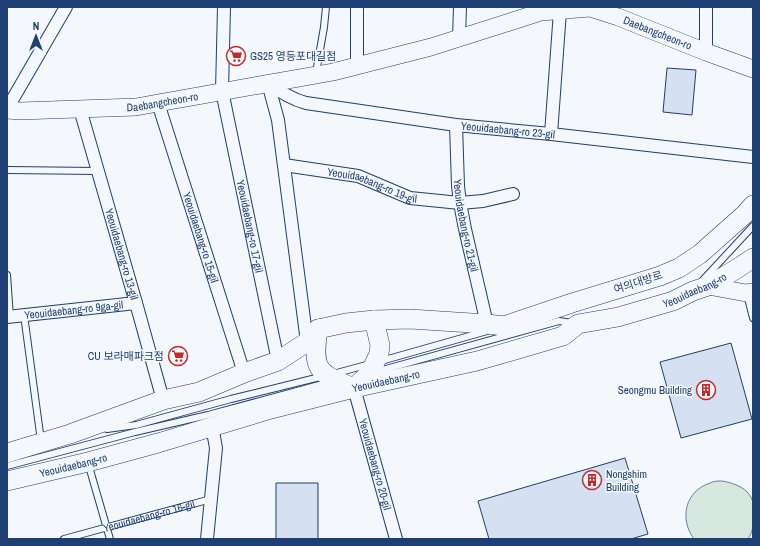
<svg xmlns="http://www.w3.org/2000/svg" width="760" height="546" font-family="'Archivo Narrow','Noto Sans KR',sans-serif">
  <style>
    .green { fill: #d7e8df; stroke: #687fa3 }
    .building { fill: #d5e0f0; stroke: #1d3f73 }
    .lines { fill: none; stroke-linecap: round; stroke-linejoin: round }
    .lane-casing { stroke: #1d3f73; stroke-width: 8 }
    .street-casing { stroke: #1d3f73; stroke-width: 14 }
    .secondary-casing { stroke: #1d3f73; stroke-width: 18 }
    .primary-casing { stroke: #1d3f73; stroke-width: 20 }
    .lane { stroke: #f4f7fb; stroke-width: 6 }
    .street { stroke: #f4f7fb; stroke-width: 12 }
    .secondary { stroke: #f4f7fb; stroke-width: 17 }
    .primary { stroke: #f4f7fb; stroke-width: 19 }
    .labels { text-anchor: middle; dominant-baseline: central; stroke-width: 3; stroke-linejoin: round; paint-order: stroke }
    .street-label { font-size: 11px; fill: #1d3f73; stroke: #f4f7fb }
    .poi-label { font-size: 11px; fill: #1d3f73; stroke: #f4f7fb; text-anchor: start }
  </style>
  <rect width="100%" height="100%" fill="#f4f7fb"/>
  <path class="green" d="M722 481C734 483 749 488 753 502 754 506 753 513 753 518 753 527 753 531 748 539H694C679 519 685 491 710 483 714 481 718 481 722 481Z"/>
  <path class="building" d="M667 68 696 70 692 115 663 112Z
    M731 343 752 419 681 438 660 362Z
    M625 458 648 534 631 539H489L478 501Z
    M276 483H318V539H276Z"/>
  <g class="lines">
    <g class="lane-casing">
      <g id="lane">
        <path d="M316 73 324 27 326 7"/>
        <path d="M7 170 98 171"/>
        <path d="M7 275 10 317"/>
        <path d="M702 281 753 226"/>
        <path d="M747 294 753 318"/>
        <path d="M24 315 41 441"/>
        <path d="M381 361 487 331"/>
        <path d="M375 372 559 321 572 323"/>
        <path d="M333 374 370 364"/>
        <path d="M107 429 136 425 231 399 324 376"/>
        <path d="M88 463 110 539"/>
        <path d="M7 466 135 432 208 415 330 382"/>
        <path id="s1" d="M64 539 211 499"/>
      </g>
    </g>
    <g class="street-casing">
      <g id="street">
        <path id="s2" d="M224 7 222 91 278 361"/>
        <path d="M706 7V52"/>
        <path d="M459 38 460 7"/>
        <path d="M357 66V7"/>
        <path id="s3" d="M268 83C280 92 291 99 306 103L456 125 551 134 753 157"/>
        <path d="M268 83 278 120 307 342"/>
        <path id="s4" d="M158 103 244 373"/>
        <path d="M7 109 66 7"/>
        <path id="s5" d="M80 109 136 303 163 400"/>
        <path id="s6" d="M456 125 458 186 460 203 465 229 487 324"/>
        <path d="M551 134 560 11"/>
        <path id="s7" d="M284 165 358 176 410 198 460 203 483 201 513 194"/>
        <path id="s8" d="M7 317 136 303"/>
        <path id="s9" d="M354 388 396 539"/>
        <path d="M207 539 216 448 212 426"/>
      </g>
    </g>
    <g class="secondary-casing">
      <g id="secondary">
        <path id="s10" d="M7 110 20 111 136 107 158 103 333 72 431 47 541 12 590 8 618 17 706 52 753 69"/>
        <path d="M708 286 746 293 753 292"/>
      </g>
    </g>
    <g class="primary-casing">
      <g id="primary">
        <path d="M318 329C312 370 317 373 354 388"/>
        <path d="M354 388 370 373 379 354 380 345 374 320"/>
        <path d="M7 453 70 434 163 400 199 392 244 373 278 361 307 342 318 329 346 323 374 320 410 319 487 324 504 326 572 303 660 276 679 268 700 254 744 215 753 205"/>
        <path id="s11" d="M7 481 88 462 158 443 271 409 354 388 477 361 563 336 578 324 618 317 673 301 693 291 708 286 738 268 753 258"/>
      </g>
    </g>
    <use href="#lane" class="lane"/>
    <use href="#street" class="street"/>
    <use href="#secondary" class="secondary"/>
    <use href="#primary" class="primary"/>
  </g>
  <defs>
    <g id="supermarket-ring" transform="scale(1)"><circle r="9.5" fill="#f4f7fb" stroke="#c62828" stroke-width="1.5"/><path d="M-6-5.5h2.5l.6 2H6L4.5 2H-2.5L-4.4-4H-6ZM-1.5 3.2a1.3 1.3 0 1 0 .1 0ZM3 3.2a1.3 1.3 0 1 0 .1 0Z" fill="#c62828"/></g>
    <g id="building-ring" transform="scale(1)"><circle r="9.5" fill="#f4f7fb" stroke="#c62828" stroke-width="1.5"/><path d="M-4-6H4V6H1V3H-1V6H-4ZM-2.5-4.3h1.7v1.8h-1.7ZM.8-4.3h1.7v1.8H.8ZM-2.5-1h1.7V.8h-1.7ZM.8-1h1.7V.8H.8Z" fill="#c62828"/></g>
  </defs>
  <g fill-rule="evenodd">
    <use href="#supermarket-ring" x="236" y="56"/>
    <use href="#supermarket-ring" x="178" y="356"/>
    <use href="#building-ring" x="706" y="390"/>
    <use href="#building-ring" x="592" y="480"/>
  </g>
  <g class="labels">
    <g class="street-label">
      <text stroke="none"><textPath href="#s10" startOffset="667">Daebangcheon-ro</textPath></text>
      <text stroke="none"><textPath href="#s10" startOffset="156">Daebangcheon-ro</textPath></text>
      <text stroke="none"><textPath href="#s3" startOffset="247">Yeouidaebang-ro 23-gil</textPath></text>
      <text stroke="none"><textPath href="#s7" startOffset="91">Yeouidaebang-ro 19-gil</textPath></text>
      <text stroke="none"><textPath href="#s6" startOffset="101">Yeouidaebang-ro 21-gil</textPath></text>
      <text stroke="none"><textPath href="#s2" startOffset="222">Yeouidaebang-ro 17-gil</textPath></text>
      <text stroke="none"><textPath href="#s4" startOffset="141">Yeouidaebang-ro 15-gil</textPath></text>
      <text stroke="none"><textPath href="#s5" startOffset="151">Yeouidaebang-ro 13-gil</textPath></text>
      <text transform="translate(638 282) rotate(-18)">여의대방로</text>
      <text stroke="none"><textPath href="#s11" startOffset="716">Yeouidaebang-ro</textPath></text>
      <text stroke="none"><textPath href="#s8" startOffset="67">Yeouidaebang-ro 9ga-gil</textPath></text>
      <text stroke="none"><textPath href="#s11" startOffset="392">Yeouidaebang-ro</textPath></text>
      <text stroke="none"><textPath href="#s9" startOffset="79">Yeouidaebang-ro 20-gil</textPath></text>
      <text stroke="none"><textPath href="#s11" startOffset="68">Yeouidaebang-ro</textPath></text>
      <text stroke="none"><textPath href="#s1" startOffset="88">Yeouidaebang-ro 16-gil</textPath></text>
    </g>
    <g class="poi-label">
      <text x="250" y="56">GS25 영등포대길점</text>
      <text x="164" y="356" text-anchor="end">CU 보라매파크점</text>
      <text x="692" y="390" text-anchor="end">Seongmu Building</text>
      <text x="606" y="474">Nongshim<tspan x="606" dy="13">Building</tspan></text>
    </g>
  </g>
  <rect width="760" height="546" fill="none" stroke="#1d3f73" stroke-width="16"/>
  <g transform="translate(36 36)" stroke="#f4f7fb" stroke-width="3" paint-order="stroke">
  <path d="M0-3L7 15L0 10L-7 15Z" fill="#1d3f73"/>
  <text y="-6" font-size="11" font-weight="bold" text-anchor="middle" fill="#1d3f73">N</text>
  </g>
</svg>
